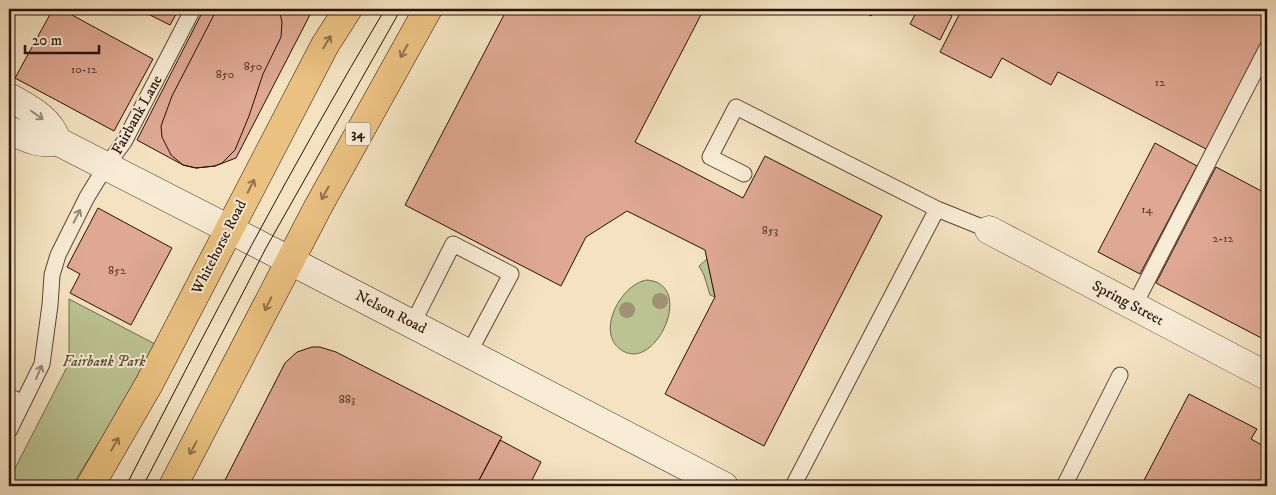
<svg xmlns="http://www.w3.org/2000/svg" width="1276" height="495" font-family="'IM FELL DW Pica',serif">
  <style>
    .green { fill: #bcc392; stroke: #726a4c }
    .building { fill: #dea892; stroke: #281107 }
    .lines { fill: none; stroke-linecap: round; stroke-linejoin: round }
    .lane-casing { stroke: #5b4535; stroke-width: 17 }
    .street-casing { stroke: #5b4535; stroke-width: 29 }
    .secondary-casing { stroke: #281107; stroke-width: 29 }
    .primary-casing { stroke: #281107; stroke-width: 29 }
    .lane { stroke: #f8ecd6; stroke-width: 15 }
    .street { stroke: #f8ecd6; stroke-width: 28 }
    .secondary { stroke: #f8ecd6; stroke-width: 28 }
    .primary { stroke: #eac180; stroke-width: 28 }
    .tram { stroke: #281107; stroke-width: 1 }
    .tree { fill: #a09175 }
    .oneway { stroke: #93724a }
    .oneway2 { stroke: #9a8979 }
    .labels { text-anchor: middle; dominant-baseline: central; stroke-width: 4; stroke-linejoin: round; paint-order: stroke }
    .number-label { font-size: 12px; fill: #56372a }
    .shield { fill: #f8ecd6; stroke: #665345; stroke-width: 1 }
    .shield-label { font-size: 14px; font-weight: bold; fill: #281107 }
    .street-label { font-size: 15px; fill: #281107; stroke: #f8ecd6 }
    .park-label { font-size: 15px; font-style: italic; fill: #5c4f38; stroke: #f8ecd6 }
  </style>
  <rect width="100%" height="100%" fill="#f4e2c0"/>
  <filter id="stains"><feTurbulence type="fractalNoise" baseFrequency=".004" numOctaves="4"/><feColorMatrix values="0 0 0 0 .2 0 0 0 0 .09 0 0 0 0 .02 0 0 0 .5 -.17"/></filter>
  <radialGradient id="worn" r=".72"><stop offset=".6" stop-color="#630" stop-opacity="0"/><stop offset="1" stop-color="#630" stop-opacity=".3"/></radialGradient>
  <path class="green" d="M707 259 715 297 710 295 704 275 699 266Z
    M647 280C696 284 656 371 623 351 594 335 620 284 647 280Z
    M69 299 155 344 127 397 72 486H9V480L67 367 69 355Z"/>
  <path class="building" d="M53 9H61L153 59 114 131 15 78Z
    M138 9H179L170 25Z
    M204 9H313L236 158 215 166 196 168 183 165 137 140Z
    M217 9H279L282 22 281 37 263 74 249 116 235 150 222 163 215 166 196 168 183 165 171 155 162 137 161 126 172 96Z
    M507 9H704L635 142 743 198 765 156 882 216 764 446 665 394 715 297 705 250 627 211 586 237 561 286 405 205Z
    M861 9H875L871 16Z
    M918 9H938L952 16 940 40 910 24Z
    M962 9H1250L1267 18V38L1208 150 1058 72 1051 85 1002 58 991 78 940 52Z
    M1155 143 1197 166 1140 274 1098 252Z
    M1216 167 1267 194V341L1156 283Z
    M98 208 172 248 131 325 70 293 80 274 67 267Z
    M312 347H320L336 352 502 437 476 486H222L285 363 297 352Z
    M1189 394 1257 429 1251 439 1267 448V486H1141Z
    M500 440 541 462 529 486H476Z"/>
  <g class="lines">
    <g class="lane-casing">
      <path id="lane" d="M744 174 710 157 736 107 937 209 989 230
        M1134 306 1267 48
        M413 323 453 244 511 274 469 353
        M9 396 23 403
        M9 431 42 364 50 305 52 275 58 255 87 197 106 166 124 142 193 9
        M793 486 937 209
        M1064 486 1120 375"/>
    </g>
    <g class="street-casing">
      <path id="street" d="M9 97C28 108 50 118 57 141
        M9 130C25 137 39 146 57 141L229 229
        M989 230 1267 376"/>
    </g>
    <g class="secondary-casing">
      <path id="secondary" d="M229 229 724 486"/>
    </g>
    <g class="primary-casing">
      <path id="primary" d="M90 486 149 384 325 45 348 9
        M173 486 318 207 428 9"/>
    </g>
    <use href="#lane" class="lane"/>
    <use href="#street" class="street"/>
    <use href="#secondary" class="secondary"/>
    <use href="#primary" class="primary"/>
    <path class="tram" d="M126 486C208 325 292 165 385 9
      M143 486 266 248 401 9"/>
  </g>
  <g class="tree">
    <circle cx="660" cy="301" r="8"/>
    <circle cx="627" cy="310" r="8"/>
  </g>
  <defs><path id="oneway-shaft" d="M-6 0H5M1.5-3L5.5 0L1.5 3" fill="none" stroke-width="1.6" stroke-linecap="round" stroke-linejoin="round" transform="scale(1.25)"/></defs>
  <g class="oneway">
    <use href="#oneway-shaft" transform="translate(327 42) rotate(-59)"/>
    <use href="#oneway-shaft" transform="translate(404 51) rotate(119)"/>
    <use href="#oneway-shaft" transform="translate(251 186) rotate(-63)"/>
    <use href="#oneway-shaft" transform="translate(325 193) rotate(119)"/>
    <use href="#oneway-shaft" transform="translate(268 304) rotate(116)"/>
    <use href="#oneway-shaft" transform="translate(115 444) rotate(-60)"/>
    <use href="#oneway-shaft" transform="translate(193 448) rotate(118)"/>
  </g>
  <g class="oneway2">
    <use href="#oneway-shaft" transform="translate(37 115) rotate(35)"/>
    <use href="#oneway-shaft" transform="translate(77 216) rotate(-63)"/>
    <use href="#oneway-shaft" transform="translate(39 372) rotate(-66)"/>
  </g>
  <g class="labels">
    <g class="number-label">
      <text x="253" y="66">850</text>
      <text x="84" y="69">10-12</text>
      <text x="225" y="74">850</text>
      <text x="1160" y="82">12</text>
      <text x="1147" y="209">14</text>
      <text x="770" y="230">853</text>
      <text x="1223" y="238">2-12</text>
      <text x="117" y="270">852</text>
      <text x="347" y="399">883</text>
    </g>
    <rect class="shield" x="345.5" y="122.5" width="25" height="23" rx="4"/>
    <g class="shield-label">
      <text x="358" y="134">34</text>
    </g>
    <g class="street-label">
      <text transform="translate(137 115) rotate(-61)">Fairbank Lane</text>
      <text transform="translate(219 247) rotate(-63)">Whitehorse Road</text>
      <text transform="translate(1128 303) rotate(28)">Spring Street</text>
      <text transform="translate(391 312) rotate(27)">Nelson Road</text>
    </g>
    <g class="park-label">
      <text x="104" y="361">Fairbank Park</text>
    </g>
  </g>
  <rect width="1276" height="495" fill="none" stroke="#f4e2c0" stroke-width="30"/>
  <rect x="10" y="10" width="1256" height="475" fill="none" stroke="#281107" stroke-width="2.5"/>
  <rect x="15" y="15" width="1246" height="465" fill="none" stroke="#281107"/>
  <path d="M25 45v8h74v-8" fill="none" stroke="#281107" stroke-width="2.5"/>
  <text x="32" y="45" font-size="15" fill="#281107" stroke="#f8ecd6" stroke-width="4" paint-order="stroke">20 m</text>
  <rect width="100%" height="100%" filter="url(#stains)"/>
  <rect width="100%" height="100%" fill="url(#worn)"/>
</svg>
